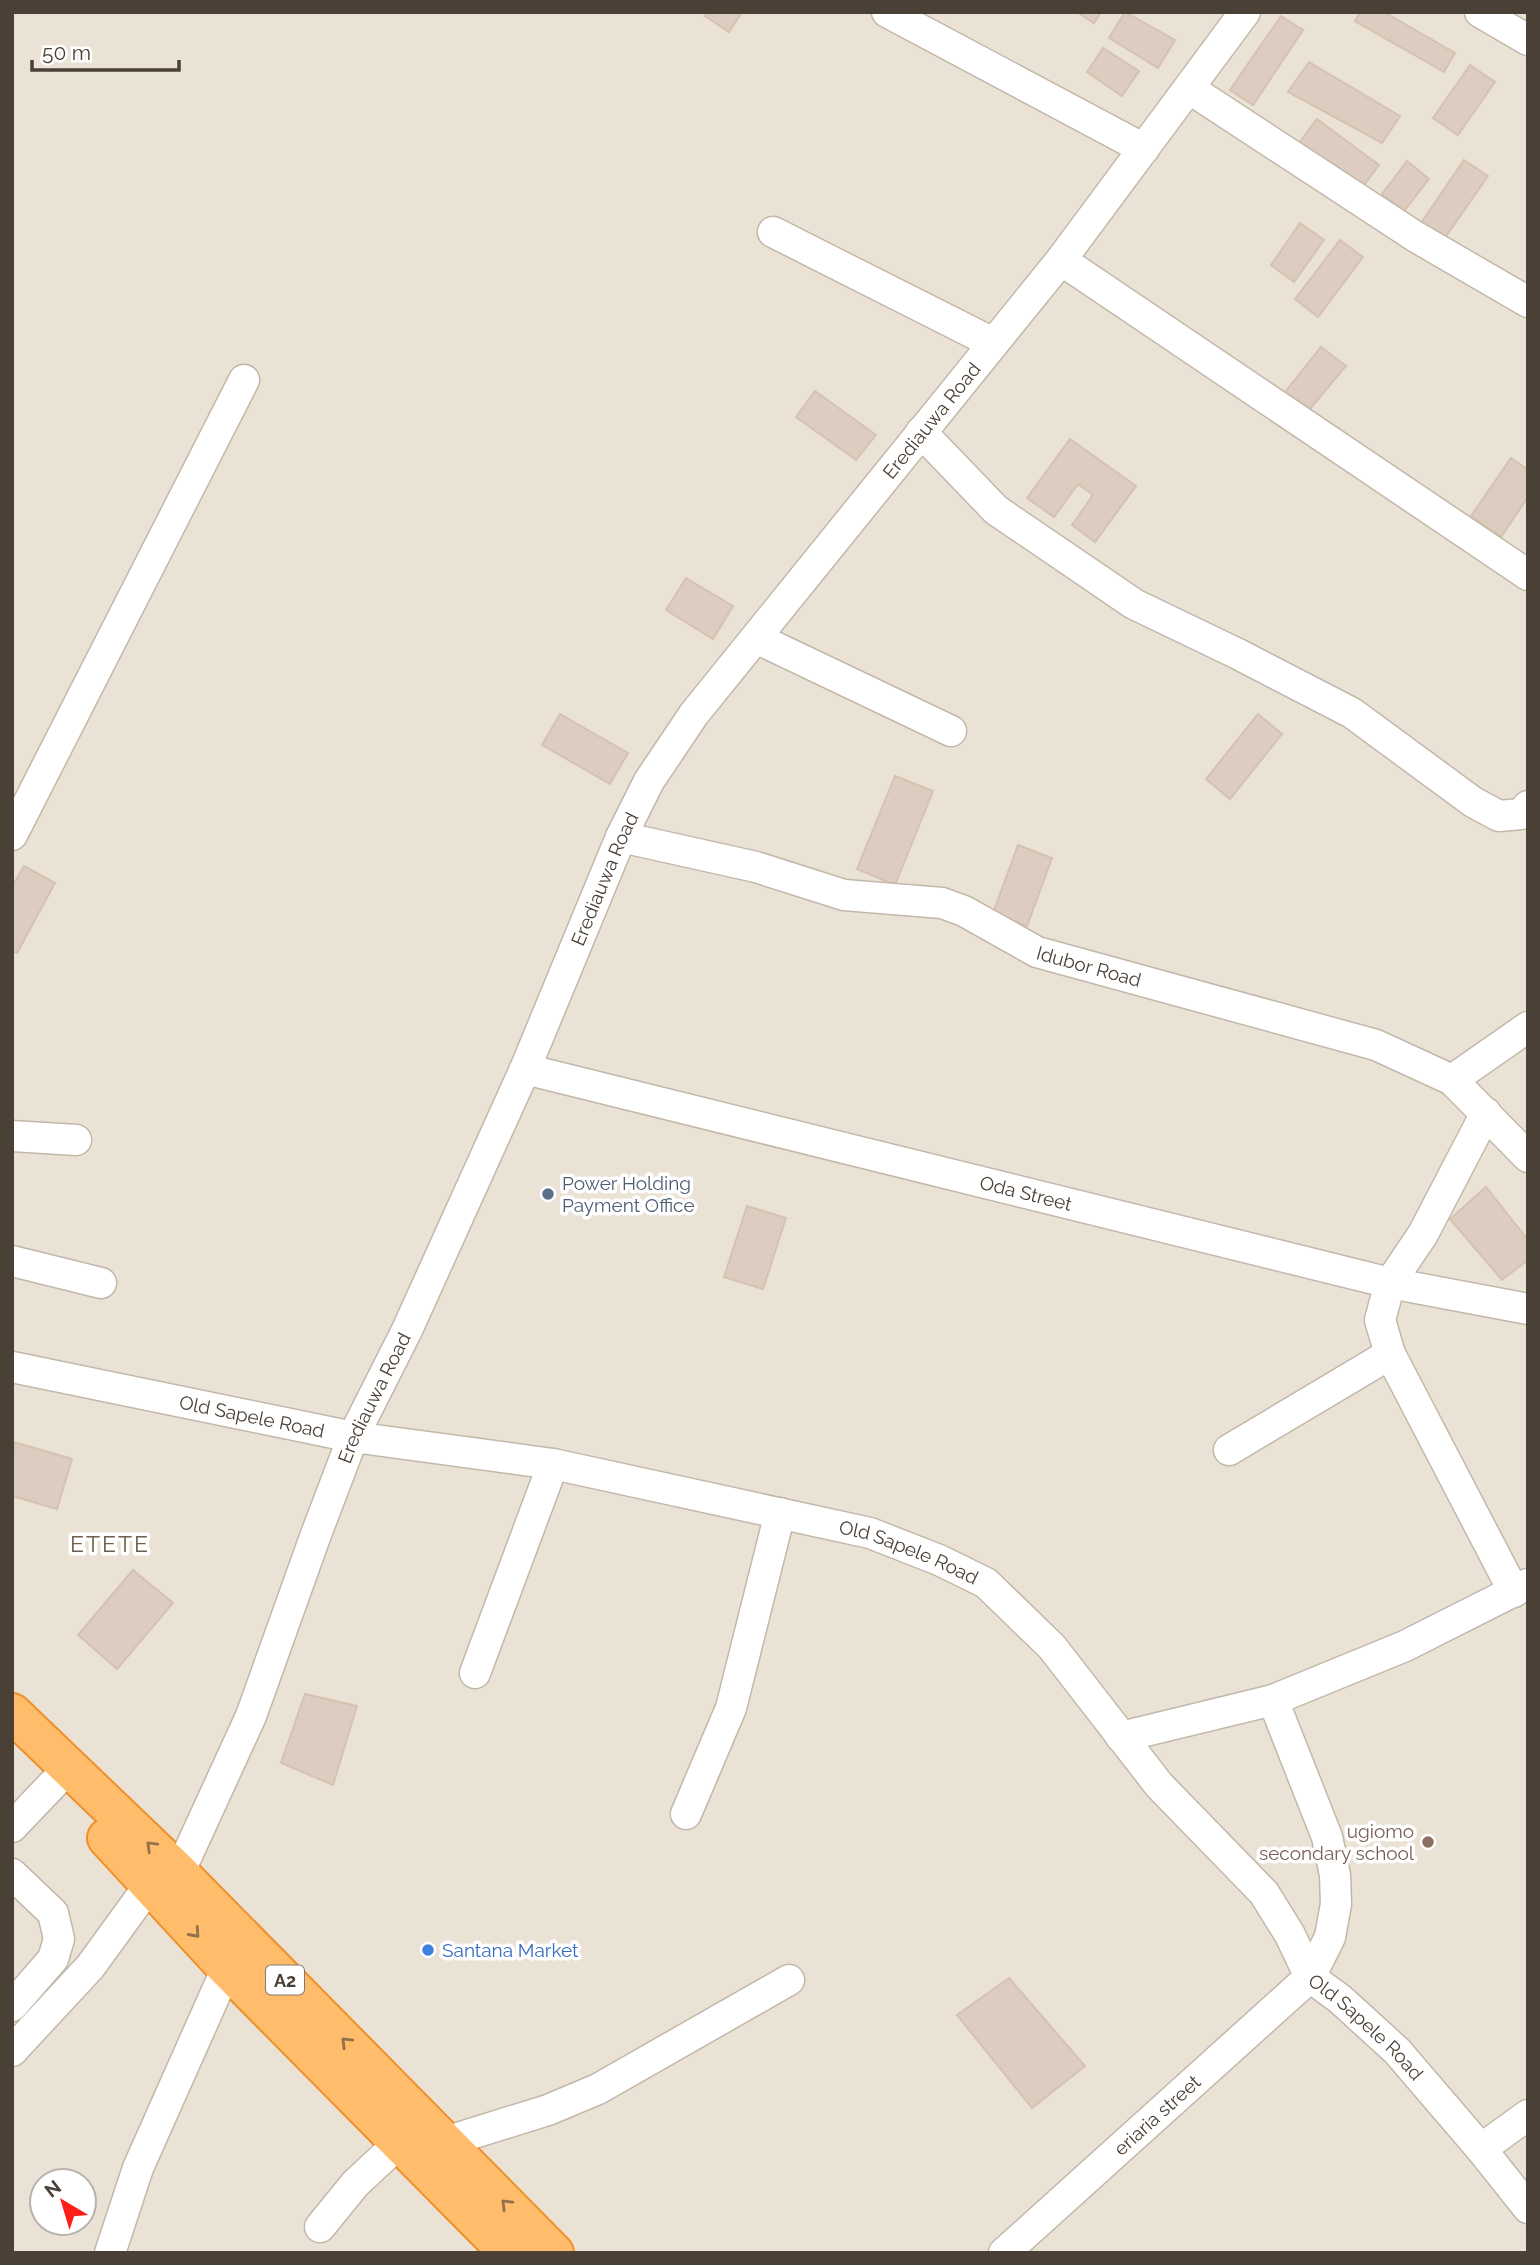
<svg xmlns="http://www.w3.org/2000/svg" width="1540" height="2265" font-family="Raleway,sans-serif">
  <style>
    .residential { fill: #ebe2d6; fill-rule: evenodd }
    .building { fill: #dccdc0; stroke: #d5c2af; stroke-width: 2 }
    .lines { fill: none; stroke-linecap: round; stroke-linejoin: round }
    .minor-casing { stroke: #c3b7aa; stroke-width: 33 }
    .highway-casing { stroke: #ef8f29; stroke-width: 42 }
    .minor { stroke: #fff; stroke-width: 30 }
    .highway { stroke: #ffbc6b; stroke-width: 38 }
    .oneway { stroke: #93724b }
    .service-dot { fill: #5c6f8a; stroke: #fff; stroke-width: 2.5 }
    .education-dot { fill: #8d6e63; stroke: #fff; stroke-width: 2.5 }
    .shop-dot { fill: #3f7fe0; stroke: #fff; stroke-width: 2.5 }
    .labels { text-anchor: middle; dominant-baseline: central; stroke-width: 7; stroke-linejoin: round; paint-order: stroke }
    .shield { fill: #fff; stroke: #817972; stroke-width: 2 }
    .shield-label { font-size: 18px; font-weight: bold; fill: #4b4036 }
    .street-label { font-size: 19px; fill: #4b4036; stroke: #fff }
    .service-label { font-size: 19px; fill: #4e5e75; stroke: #fff; text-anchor: start }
    .education-label { font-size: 19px; fill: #785e54; stroke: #fff; text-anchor: end }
    .shop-label { font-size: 19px; fill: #366cbe; stroke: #fff; text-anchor: start }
    .quarter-label { font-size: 23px; letter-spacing: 2px; fill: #6f5d4c; stroke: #fff }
  </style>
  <rect width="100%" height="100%" fill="#f6f0e9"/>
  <path class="residential" d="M12 12H1528V2253H12ZM42 2181H84V2223H42Z"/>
  <path class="building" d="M707 12H742L729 32 705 16Z
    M1077 12H1101L1094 23Z
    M1125 12 1175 40 1158 68 1109 38Z
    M1360 12H1384L1455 53 1444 72 1355 21Z
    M1281 16 1303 30 1253 105 1230 90Z
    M1103 48 1139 71 1122 96 1087 72Z
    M1309 62 1400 116 1382 143 1288 92Z
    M1470 65 1495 82 1458 135 1433 118Z
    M1317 119 1379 165 1361 189 1299 143Z
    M1464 160 1488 176 1444 239 1421 223Z
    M1407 161 1429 179 1404 211 1382 194Z
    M1300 223 1324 240 1294 282 1271 265Z
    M1340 240 1363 257 1318 317 1295 299Z
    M1321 347 1346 366 1300 421 1277 402Z
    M815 391 876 435 856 460 796 417Z
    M1070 439 1136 486 1095 542 1072 525 1093 495 1078 484 1054 517 1027 498Z
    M1511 458 1528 470V497L1501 537 1471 516Z
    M686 578 733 606 713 639 666 610Z
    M560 714 628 753 610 784 542 745Z
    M1258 714 1282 734 1230 799 1206 779Z
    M895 776 933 791 895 885 857 869Z
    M1018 845 1052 858 1027 926 993 913Z
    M24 866 55 883 17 953 12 951V887Z
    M1486 1187 1528 1240V1260L1502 1280 1450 1219Z
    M747 1206 786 1218 763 1289 724 1277Z
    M14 1442 72 1459 57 1509 12 1496Z
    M133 1570 173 1603 117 1669 78 1635Z
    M305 1694 357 1706 333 1785 281 1763Z
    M1009 1978 1085 2066 1032 2108 957 2015Z"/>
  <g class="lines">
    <g class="minor-casing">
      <g id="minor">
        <path d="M887 12 1144 149"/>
        <path d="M1480 12 1528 40"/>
        <path d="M1190 89 1416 237 1528 302"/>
        <path d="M773 232 993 343"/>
        <path d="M1061 260 1528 575"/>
        <path d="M921 432 996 510 1134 604 1238 654 1352 713 1473 802 1499 816 1521 814 1528 806"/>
        <path d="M756 638 951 731"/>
        <path d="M12 835 244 380"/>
        <path id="s1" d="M621 837 756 867 844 895 942 903 964 911 1037 952 1376 1045 1452 1080 1528 1157"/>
        <path id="s2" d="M525 1069 1390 1283 1528 1309"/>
        <path d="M1452 1080 1528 1027"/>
        <path d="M1486 1113 1423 1234 1390 1283 1380 1320 1390 1354 1514 1592"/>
        <path d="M12 1136 76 1140"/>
        <path d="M12 1261 101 1283"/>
        <path id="s3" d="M12 1367 353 1437 553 1464 870 1533 939 1560 986 1583 1052 1647 1159 1785 1264 1893 1290 1935 1310 1977 1340 1999 1397 2051 1481 2149 1528 2208"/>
        <path d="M1229 1450 1390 1354"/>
        <path d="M475 1673 553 1464"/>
        <path d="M1121 1737 1273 1700 1405 1646 1528 1584"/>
        <path d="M686 1814 731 1708 780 1513"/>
        <path d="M12 1827 54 1783"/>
        <path id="s4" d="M179 1873 251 1716 315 1537 353 1437 407 1330 525 1069 621 837 649 781 694 714 1061 260 1245 12"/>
        <path d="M12 1874 53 1913 59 1939 53 1959 12 2006"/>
        <path d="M12 2051 90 1967 151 1883"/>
        <path d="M445 2142 548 2110 598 2089 789 1980"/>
        <path d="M1481 2149 1528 2115"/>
        <path d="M320 2227 355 2184 400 2142"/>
        <path d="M110 2253 138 2168 227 1968"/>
        <path id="s5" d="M1004 2253 1310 1977 1330 1937 1336 1904 1335 1875 1327 1837 1273 1700"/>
      </g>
    </g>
    <g class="highway-casing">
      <path id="highway" d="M12 1713 179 1873 554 2253
        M107 1838 227 1968 509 2253"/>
    </g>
    <use href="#minor" class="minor"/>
    <use href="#highway" class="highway"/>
  </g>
  <defs><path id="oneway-chevron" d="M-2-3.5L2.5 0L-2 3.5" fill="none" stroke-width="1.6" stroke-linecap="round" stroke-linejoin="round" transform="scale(1.75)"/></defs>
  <g class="oneway">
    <use href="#oneway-chevron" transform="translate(151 1846) rotate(-136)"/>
    <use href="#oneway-chevron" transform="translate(195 1933) rotate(48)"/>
    <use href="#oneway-chevron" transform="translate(346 2042) rotate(-135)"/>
    <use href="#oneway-chevron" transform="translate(506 2204) rotate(-135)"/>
  </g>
  <circle class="service-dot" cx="548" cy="1194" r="7"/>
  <circle class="education-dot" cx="1428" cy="1842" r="7"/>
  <circle class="shop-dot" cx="428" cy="1950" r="7"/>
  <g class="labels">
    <rect class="shield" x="266" y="1965.5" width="38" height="29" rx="5"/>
    <g class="shield-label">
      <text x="285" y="1980">A2</text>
    </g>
    <g class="street-label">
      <text stroke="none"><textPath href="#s4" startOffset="1648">Erediauwa Road</textPath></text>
      <text stroke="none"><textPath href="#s4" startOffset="1082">Erediauwa Road</textPath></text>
      <text stroke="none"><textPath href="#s1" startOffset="490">Idubor Road</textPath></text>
      <text stroke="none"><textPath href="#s2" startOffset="516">Oda Street</textPath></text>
      <text stroke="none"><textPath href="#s4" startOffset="514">Erediauwa Road</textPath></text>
      <text stroke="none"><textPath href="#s3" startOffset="245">Old Sapele Road</textPath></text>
      <text stroke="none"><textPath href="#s3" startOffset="917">Old Sapele Road</textPath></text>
      <text stroke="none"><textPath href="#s3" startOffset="1589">Old Sapele Road</textPath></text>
      <text stroke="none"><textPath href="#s5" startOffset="206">eriaria street</textPath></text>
    </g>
    <g class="service-label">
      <text x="562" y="1183">Power Holding<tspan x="562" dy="22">Payment Office</tspan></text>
    </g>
    <g class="education-label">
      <text x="1414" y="1831">ugiomo<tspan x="1414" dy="22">secondary school</tspan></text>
    </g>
    <g class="shop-label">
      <text x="442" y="1950">Santana Market</text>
    </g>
    <g class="quarter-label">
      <text x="110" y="1543">ETETE</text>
    </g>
  </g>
  <rect width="1540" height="2265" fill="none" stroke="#4b4036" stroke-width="28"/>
  <g transform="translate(63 2202) rotate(322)"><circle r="33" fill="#ffffff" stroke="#b7b3af" stroke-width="2"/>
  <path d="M0-5L12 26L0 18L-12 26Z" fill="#ff1e17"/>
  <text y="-10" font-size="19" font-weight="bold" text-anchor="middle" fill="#4b4036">N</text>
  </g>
  <path d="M32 60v10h147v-10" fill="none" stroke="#4b4036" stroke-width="3.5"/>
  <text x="42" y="60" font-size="21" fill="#4b4036" stroke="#ffffff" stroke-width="5" paint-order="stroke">50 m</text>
</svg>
